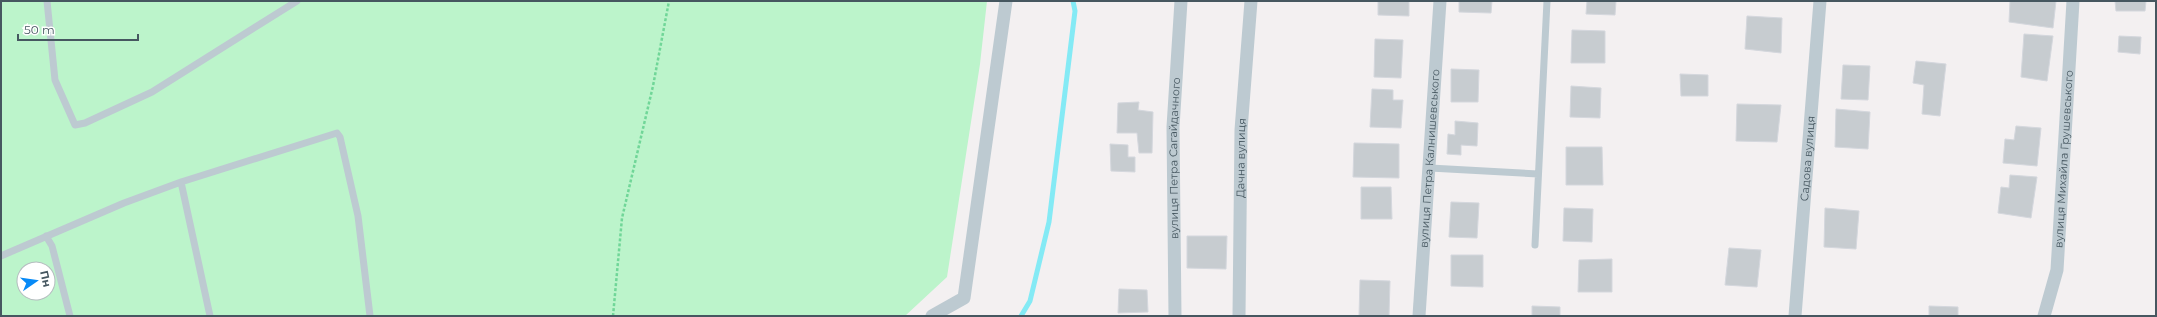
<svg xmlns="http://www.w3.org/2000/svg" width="2157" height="317" font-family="Montserrat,sans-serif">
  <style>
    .green { fill: #bcf4cb; fill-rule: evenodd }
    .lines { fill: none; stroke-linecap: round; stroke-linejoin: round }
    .stream { stroke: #84eaf5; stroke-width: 5 }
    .building { fill: #c7ccd0; stroke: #d4d7dd }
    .path { stroke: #70d698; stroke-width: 2.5; stroke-dasharray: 3 2; stroke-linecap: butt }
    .lane { stroke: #bdcad1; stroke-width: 7 }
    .street { stroke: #bdcad1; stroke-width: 13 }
    .labels { text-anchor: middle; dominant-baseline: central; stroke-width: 3; stroke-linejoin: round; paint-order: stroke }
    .street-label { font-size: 11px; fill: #465760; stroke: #fff }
  </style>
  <rect width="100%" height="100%" fill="#f3f0f1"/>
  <path class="green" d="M1 1H987L980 64 947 277 905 316H1ZM24 269H48V293H24Z"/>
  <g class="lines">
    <path class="stream" d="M1021 316 1030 301 1049 222 1075 11 1073 1"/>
  </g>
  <path class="building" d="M1378 1H1409V16L1378 15Z
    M1459 1H1492L1491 13 1459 12Z
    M1587 1H1616L1615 15 1586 14Z
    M2010 1H2056L2053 28 2009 22Z
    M2115 1H2146L2145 11H2116Z
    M1747 16 1782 18 1781 53 1745 49Z
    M1572 30 1605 31V63H1571Z
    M2024 34 2053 36 2047 81 2021 77Z
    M2119 36 2141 37 2140 54 2118 52Z
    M1375 39 1403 40 1401 78 1374 77Z
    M1916 61 1946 64 1940 116 1922 114 1924 85 1913 83Z
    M1843 65 1870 66 1868 100 1841 99Z
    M1451 69 1479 70 1478 102H1451Z
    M1680 74 1708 75V96H1681Z
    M1571 86 1601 88 1600 118 1570 117Z
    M1372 89 1393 90V100H1403L1401 128 1370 127Z
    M1139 102 1138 110 1153 112 1152 153H1139L1137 133H1117L1118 103Z
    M1737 104 1781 105 1777 142 1736 141Z
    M1836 109 1870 112 1868 149 1835 147Z
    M1455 121 1478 123 1477 146 1461 145V155L1447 154 1448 134 1455 135Z
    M2016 126 2041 128 2037 166 2003 163 2005 139 2014 140Z
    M1354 143 1399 144V178L1353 177Z
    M1110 144 1128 145V157H1135V172L1111 171Z
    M1566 147H1602L1603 185H1566Z
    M2010 175 2037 177 2031 218 1998 213 2001 187 2009 188Z
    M1361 187H1391L1392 219H1361Z
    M1451 202 1479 203 1477 238 1449 237Z
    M1564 208 1593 209 1592 242 1563 241Z
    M1825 208 1859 211 1856 249 1824 247Z
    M1187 236H1227L1226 269 1187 268Z
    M1729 248 1761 250 1757 287 1725 285Z
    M1451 255H1483V287L1451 286Z
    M1612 259V292H1578L1579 260Z
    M1360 280 1390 281 1389 316H1359Z
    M1119 289 1147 290 1148 312 1118 313Z
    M1532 306 1560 307V316H1532Z
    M1929 306 1958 307V316H1929Z"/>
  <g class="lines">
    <path class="path" d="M613 316 622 218 653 86 669 1"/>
    <path class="lane" d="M47 1 55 80 75 125 85 123 152 92 297 1
      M1430 168 1538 174
      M181 182 210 316
      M46 236 52 246 70 316
      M1535 245 1547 1
      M1 256 124 203 181 182 337 133 340 137 358 216 370 316"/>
    <g class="street">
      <path d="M932 316 964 298 1006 1"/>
      <path id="s1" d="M1175 316 1173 127 1181 1"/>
      <path id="s2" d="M1239 316 1241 130 1251 1"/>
      <path id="s3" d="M1419 316 1440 1"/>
      <path id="s4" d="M1795 316 1820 1"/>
      <path id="s5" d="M2044 316 2057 270 2073 1"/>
    </g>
  </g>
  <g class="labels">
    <g class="street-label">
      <text stroke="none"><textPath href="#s1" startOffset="158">вулиця Петра Сагайдачного</textPath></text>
      <text stroke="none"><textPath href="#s2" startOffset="158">Дачна вулиця</textPath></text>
      <text stroke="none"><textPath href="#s4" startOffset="158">Садова вулиця</textPath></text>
      <text stroke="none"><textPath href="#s3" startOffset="158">вулиця Петра Калнишевського</textPath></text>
      <text stroke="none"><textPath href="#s5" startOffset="159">вулиця Михайла Грушевського</textPath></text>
    </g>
  </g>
  <rect width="2157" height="317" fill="none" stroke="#465760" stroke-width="4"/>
  <g transform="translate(36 281) rotate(77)"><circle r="19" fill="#ffffff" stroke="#b5bcbf"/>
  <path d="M0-3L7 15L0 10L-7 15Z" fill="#078af7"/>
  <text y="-6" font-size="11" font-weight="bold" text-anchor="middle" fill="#465760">Пн</text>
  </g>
  <path d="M18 34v6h120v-6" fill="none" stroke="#465760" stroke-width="2"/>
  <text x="24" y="34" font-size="12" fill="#465760" stroke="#ffffff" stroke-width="3" paint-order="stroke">50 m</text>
</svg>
